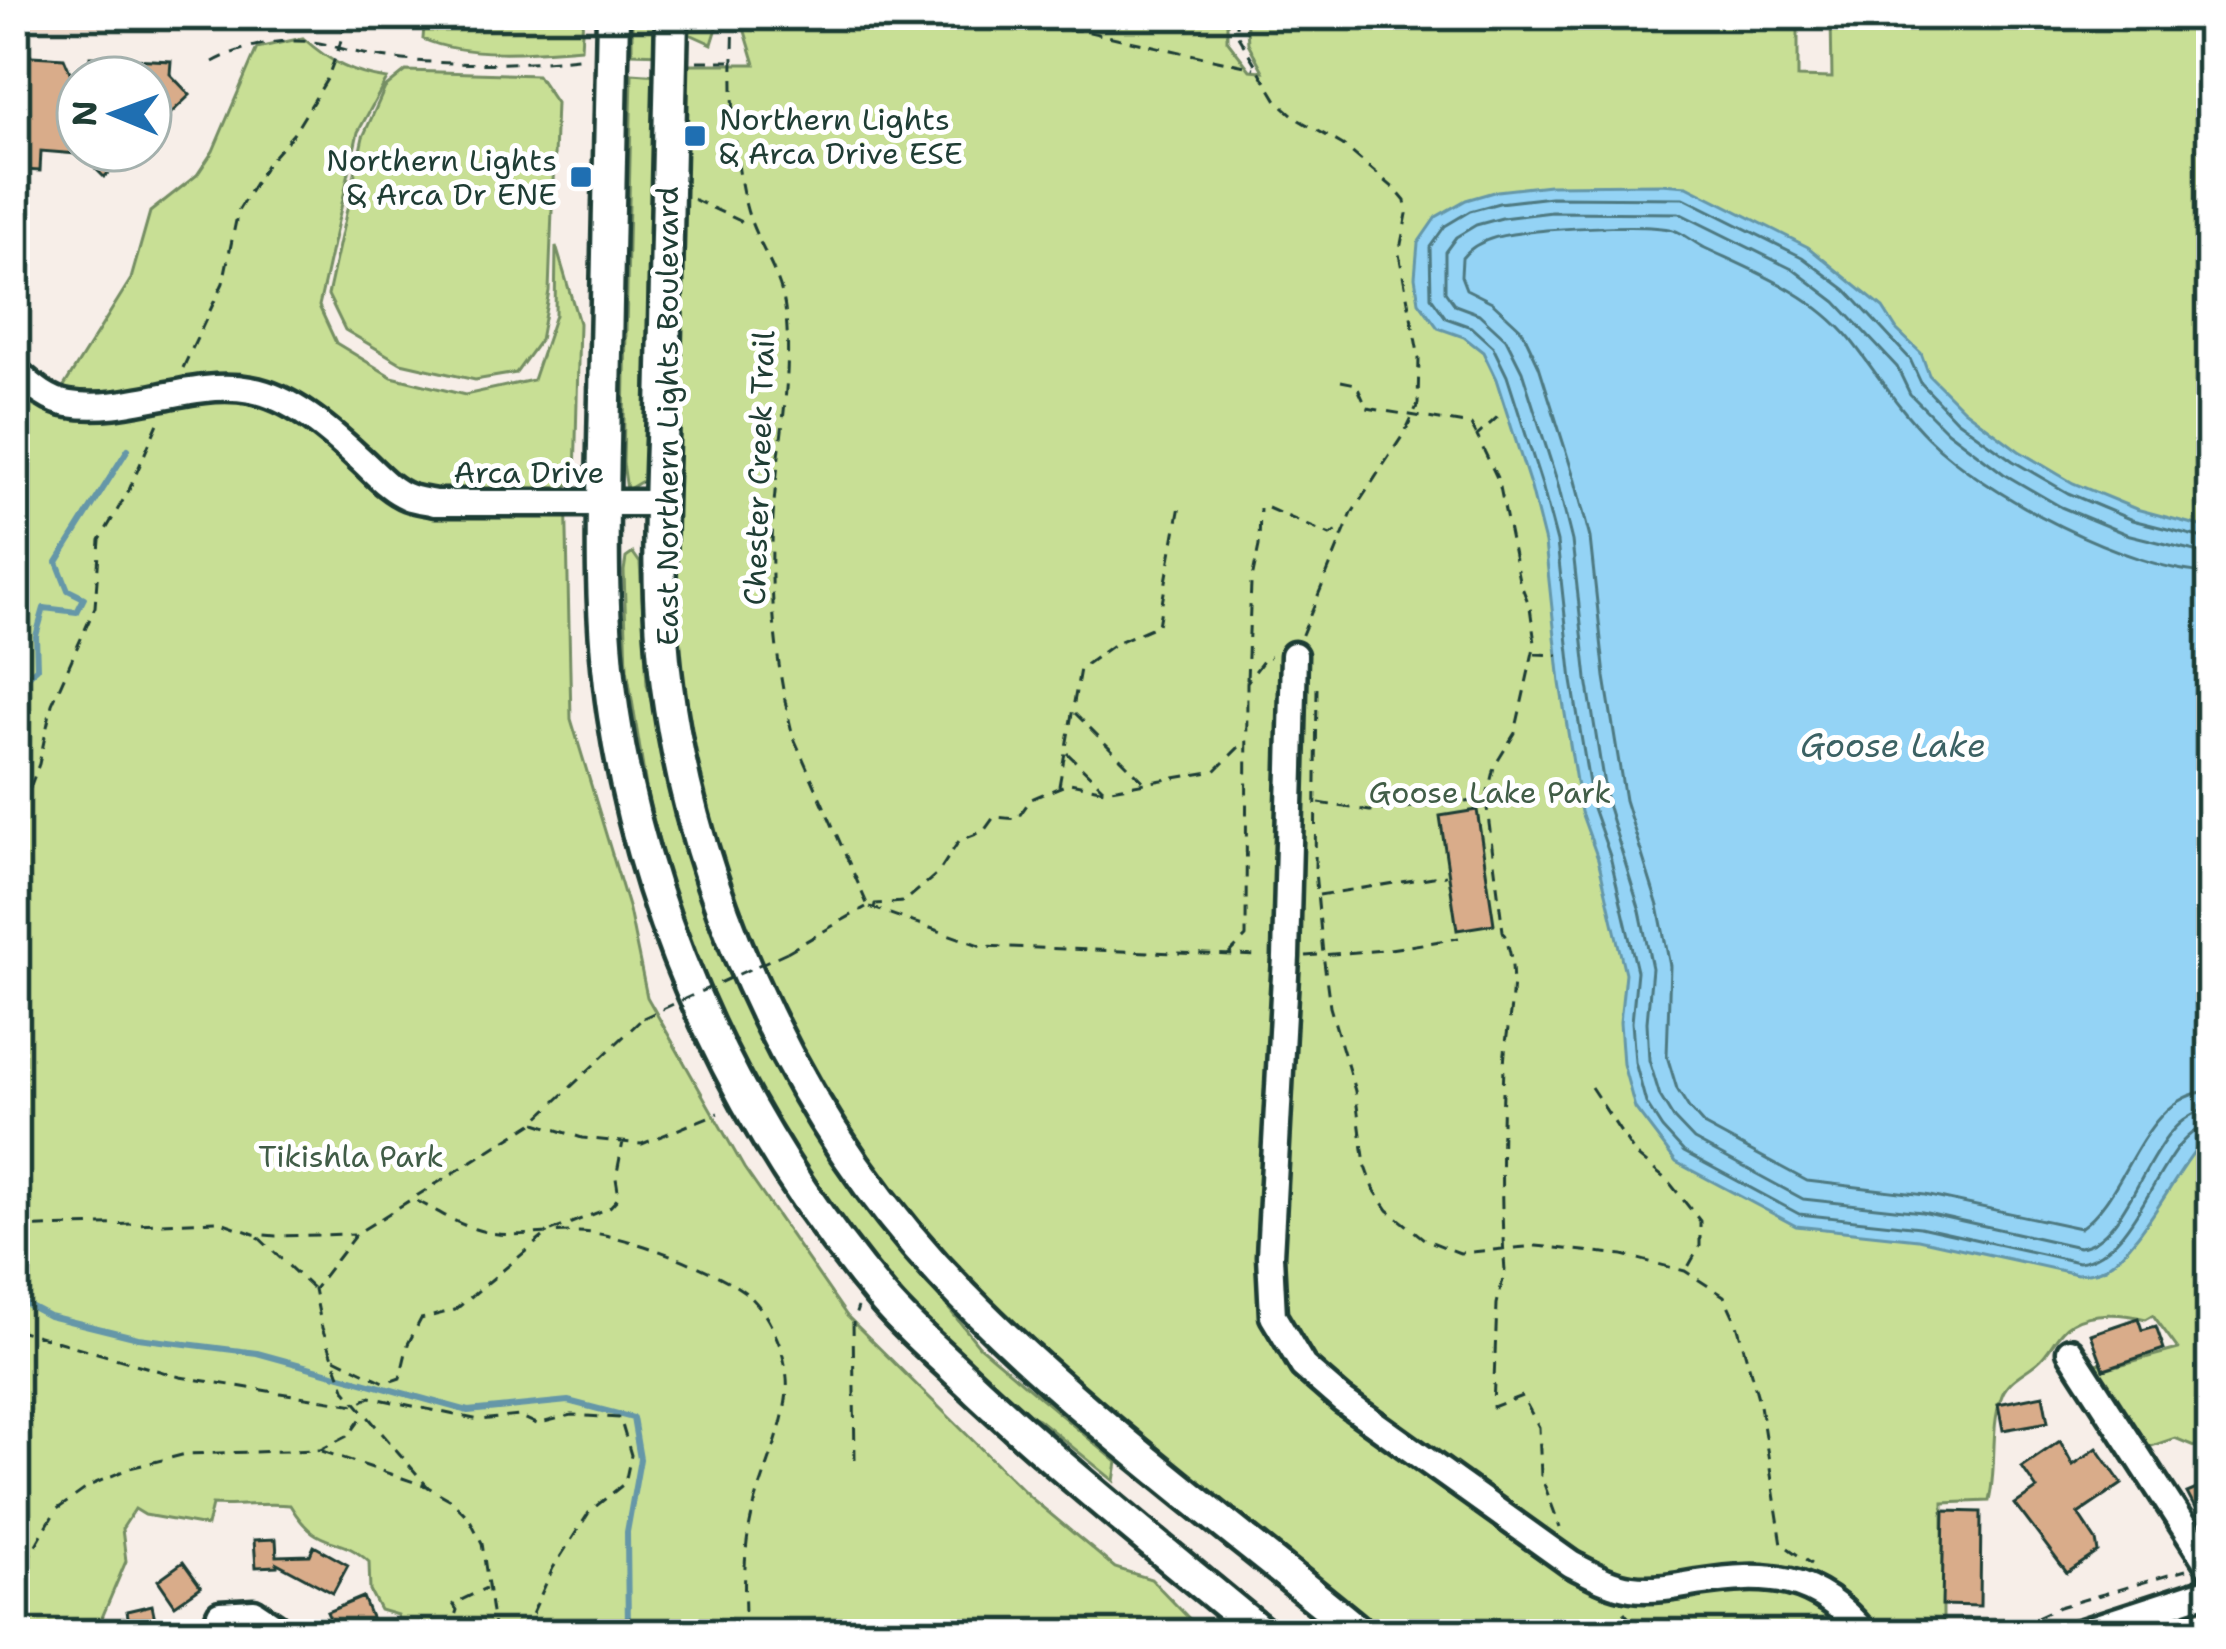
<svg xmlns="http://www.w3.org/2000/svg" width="2226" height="1649" font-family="'Shantell Sans',sans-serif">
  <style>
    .built { fill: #eedacc }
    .green { fill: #c8df95; stroke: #748e64; stroke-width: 3 }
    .water { fill: #94d3f5; stroke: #6597a8; stroke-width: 3 }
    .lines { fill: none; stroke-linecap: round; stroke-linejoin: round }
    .shore { stroke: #4e7981; stroke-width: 3 }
    .stream { stroke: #6597a8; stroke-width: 6 }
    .building { fill: #d9ac8a; stroke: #1f3d34; stroke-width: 3 }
    .minor-casing { stroke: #1f3d34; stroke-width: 33 }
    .major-casing { stroke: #1f3d34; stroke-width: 39 }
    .path { stroke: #1f3d34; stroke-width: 3; stroke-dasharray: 12 9; stroke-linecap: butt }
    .minor { stroke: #fff; stroke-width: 24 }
    .major { stroke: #fff; stroke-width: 30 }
    .path-bridge { stroke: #1f3d34; stroke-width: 3; stroke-dasharray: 12 9; stroke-linecap: butt }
    .poi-dot { fill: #1f6fb2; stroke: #fff; stroke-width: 4.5 }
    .labels { text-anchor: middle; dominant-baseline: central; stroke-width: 10; stroke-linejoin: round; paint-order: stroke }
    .poi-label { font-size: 30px; fill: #1f3d34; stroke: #fff; text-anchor: start }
    .street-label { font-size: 30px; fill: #1f3d34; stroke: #fff }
    .park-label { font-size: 30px; fill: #415d47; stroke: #fff }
    .water-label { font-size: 33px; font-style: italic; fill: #3c6264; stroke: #fff }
  </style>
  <rect width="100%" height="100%" fill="#f7eee8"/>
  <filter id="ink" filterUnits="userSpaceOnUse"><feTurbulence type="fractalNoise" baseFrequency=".00833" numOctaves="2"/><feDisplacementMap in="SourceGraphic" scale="24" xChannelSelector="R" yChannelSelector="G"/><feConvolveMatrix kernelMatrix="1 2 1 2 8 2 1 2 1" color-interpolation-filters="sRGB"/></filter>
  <g filter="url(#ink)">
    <path class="built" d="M15 15H305V29L15 27Z
      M2211 1608V1634H2129L2146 1628Z"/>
    <path class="green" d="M425 15H583L581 48C535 52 465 58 423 39Z
      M632 15H662V54L632 53Z
      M690 15H721L712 44 690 34Z
      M740 15H1227V40L1250 70 1263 71 1248 43 1246 15H1798V77L1832 78 1831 15H2211V1453L2175 1438 2140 1450 2098 1380 2096 1364 2101 1363 2104 1369 2178 1349 2153 1315 2146 1319C2123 1313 2093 1311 2072 1323 2059 1330 2051 1349 2041 1359 2027 1373 2007 1378 2001 1398 1990 1429 1997 1468 1989 1501L1943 1503V1634H1374L989 1311 878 1181 780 1019 723 871 686 734 674 635 673 433 683 64H755Z
      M303 38C330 62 352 74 387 79L358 132 319 306 336 343 392 377 465 395 533 380 555 315 556 246 579 323 575 479 566 486 571 719 629 910 647 997 744 1168 847 1316 1030 1497 1115 1568 1151 1579 1204 1634H400L397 1615 380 1610 370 1591 369 1562C336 1531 319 1554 290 1505 265 1502 239 1507 212 1505L207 1526 145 1515 135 1509 122 1529 126 1561 95 1634H15V396L34 406 59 394 131 279 150 212 197 175 213 151 257 48Z
      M406 71 537 75 556 103 549 291 540 340 516 373 475 380 401 363 345 330 328 295 363 137 385 88Z
      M632 73 659 75 653 460 644 480 627 490 623 463Z
      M633 553 640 563 647 684 654 712 687 827 766 1046 819 1135 894 1241 979 1346 1117 1462 1114 1481 1038 1419 1005 1405 895 1293 781 1135 727 1034 697 966 671 888 648 799 627 669 624 571 626 558Z"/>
    <path class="water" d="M1661 184 1687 186 1808 247 1883 308 1897 330 1921 353 1929 375 1964 410 2019 451 2073 483 2136 509 2211 529V1132C2175 1170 2145 1242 2105 1268 2097 1273 2087 1273 2077 1274L1918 1239 1796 1226 1676 1162 1635 1108 1623 1064 1620 1022 1625 973 1598 859 1581 812 1560 683 1545 543 1531 488 1496 379 1483 352 1464 337 1438 328 1419 302 1415 277 1418 243 1436 217 1466 200 1497 191 1549 185Z"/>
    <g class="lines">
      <path class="shore" d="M2211 540 2132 520 2068 493 2013 461 1956 420 1921 383 1910 359 1846 290 1802 257 1684 198 1551 197 1499 203 1470 211 1445 226 1430 247 1431 297 1446 318 1471 327 1493 347 1507 376 1542 485 1557 542 1572 681 1593 808 1610 856 1637 971 1632 1022 1635 1062 1646 1103 1662 1128 1684 1152 1799 1214 1920 1227 2078 1262C2143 1254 2160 1130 2211 1125
        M2211 555 2126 534 2061 507 2004 474 1947 431 1910 394 1897 367 1836 302 1794 270 1679 213 1552 212 1502 218 1476 225 1456 237 1445 252V291L1455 305 1479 314 1506 339 1522 371 1557 481 1572 541 1587 679 1607 804 1640 911 1652 968 1647 1022 1649 1060 1660 1096 1674 1119 1694 1140 1803 1199 1922 1212 2079 1247C2135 1240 2148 1113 2211 1109
        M2211 573C2130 571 1985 495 1928 438 1897 407 1877 373 1850 339 1813 294 1756 272 1705 248 1694 243 1684 233 1673 230 1651 223 1571 228 1546 230 1518 233 1480 234 1462 258L1461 276 1466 289 1492 302 1522 330 1539 366 1574 477 1590 538 1605 677 1625 800 1658 906 1670 966 1667 1056 1677 1089 1689 1108 1705 1126 1807 1181 1925 1195 2080 1228C2129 1195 2141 1094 2211 1091"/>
      <path class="stream" d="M15 709 23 680 37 668 36 636 44 608 77 612 84 598 68 590 57 562 128 449
        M15 1298 49 1316 138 1338 257 1353 468 1411 568 1401 633 1418 640 1459 627 1532 628 1634"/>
    </g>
    <path class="building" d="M15 55 64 58 78 91V154L41 151 40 171 24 170 19 157H15Z
      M90 57 171 61 170 74 190 95 150 133V78H89Z
      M96 150H133L104 177 95 168Z
      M1477 810 1494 924 1457 930 1440 816Z
      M2138 1318 2142 1330 2156 1326 2164 1349 2104 1369 2091 1334Z
      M2043 1395 2048 1422 2003 1430 1998 1404Z
      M2060 1441 2073 1465 2097 1448 2122 1484 2078 1514 2096 1541 2098 1552 2067 1573 2015 1504 2037 1489 2022 1467Z
      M2211 1483V1539L2187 1493Z
      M1944 1511 1981 1512 1980 1606 1942 1605Z
      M276 1539 277 1556 310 1555 314 1546 348 1565 333 1593 277 1563V1566L256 1567 254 1540Z
      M183 1562 201 1587 175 1605 158 1580Z
      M363 1597 372 1620 337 1634 327 1612Z
      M152 1605 158 1634H131L127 1611Z"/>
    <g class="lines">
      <g class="minor-casing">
        <path id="minor" d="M15 371C30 384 48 401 69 404 130 414 190 379 251 390 291 397 329 430 358 457 374 471 388 489 408 497 416 500 427 501 435 503H660
          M1294 655 1286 957 1270 1256 1273 1316 1303 1366 1342 1400 1571 1564C1591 1574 1609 1585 1631 1588 1653 1591 1675 1587 1697 1583 1768 1572 1816 1574 1865 1634
          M2070 1351 2211 1569
          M213 1634 220 1614 254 1612 275 1626 274 1634
          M2076 1634 2211 1590"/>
      </g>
      <g class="major-casing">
        <path id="major" d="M613 15C610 143 608 270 605 398 603 503 598 610 614 715 646 931 744 1135 885 1301 909 1329 939 1354 965 1379 1060 1469 1163 1551 1263 1634
          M672 15C669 147 666 280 663 412 660 503 655 596 667 686 697 911 805 1136 964 1297 1084 1419 1229 1525 1361 1634"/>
      </g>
      <path class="path" d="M734 15C732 76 731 147 746 206 755 242 780 271 785 308 794 377 777 449 773 518 769 591 775 665 793 736L868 906
        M1034 15 1042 29 1080 30 1254 68
        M1235 15 1237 34 1278 102 1299 120 1343 145 1395 189 1405 201 1407 214 1399 254 1419 358 1418 404 1405 432 1352 513 1301 637
        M697 61H733
        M213 62C250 42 298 34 339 48L347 15
        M693 199 749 225
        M183 368 223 283 238 211 266 165 294 133 327 79 339 48C409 68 513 66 586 57
        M1341 381 1356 384 1367 408 1471 425 1476 434
        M1268 508 1330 535 1343 529
        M1535 654 1558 655
        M1247 680 1251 584 1259 546 1260 508
        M1317 688 1315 872 1323 954 1330 1007 1355 1091 1365 1164 1375 1191 1388 1210 1424 1239 1460 1253 1536 1246 1623 1255 1685 1271 1724 1296 1737 1324 1760 1405 1782 1544 1811 1564
        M1075 713 1144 782
        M1067 753 1103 788
        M1059 786 1080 669 1116 643 1158 625 1181 500
        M1486 800 1503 931C1523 978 1506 1018 1504 1067 1501 1134 1500 1203 1505 1271L1497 1304 1493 1407 1522 1396 1539 1427 1541 1476 1560 1527
        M1319 803 1370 811 1486 800 1494 767 1515 733 1535 643 1530 607 1519 580 1499 482 1477 436 1504 411
        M15 827 39 764 52 704 95 607 100 540 129 490 159 421
        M1319 895 1446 875
        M870 907 982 946 1261 956
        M874 909 875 904 904 902 938 873 959 841 984 831 994 817 1017 819 1031 799 1070 783 1105 790 1215 771 1245 741
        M787 952 866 907
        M1228 955 1246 937 1247 682 1266 657H1270
        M1306 956 1384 950 1459 938
        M1591 1087 1635 1154 1669 1182 1700 1221V1246L1687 1269
        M536 1123 582 1138 642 1144 718 1113
        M417 1201C436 1210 455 1223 475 1229 513 1242 554 1228 593 1233 632 1238 715 1269 746 1293 771 1313 790 1361 787 1392 782 1439 759 1479 750 1524 743 1557 744 1601 746 1634
        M15 1228 219 1221 254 1234 276 1236 354 1234
        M551 1231 609 1208 619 1197 616 1178 623 1142
        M258 1237 312 1288
        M15 1329 180 1377 356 1405 370 1397 479 1420 519 1416 537 1424 572 1415 620 1418 631 1455 625 1483 590 1511 553 1568 529 1621 510 1634
        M335 1358 386 1383 400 1378 408 1344 421 1319 455 1310 543 1237
        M322 1451 426 1486
        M855 1460 853 1322 858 1307
        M15 1581 56 1510 91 1485 130 1468 186 1454 320 1450 349 1435 364 1414
        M1624 1612 1641 1634
        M449 1634 457 1610 453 1604 486 1588
        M495 1634 482 1543 469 1518 451 1500 428 1487 346 1391 322 1328 314 1289 356 1234 533 1123 643 1018
        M1999 1634 2059 1607 2186 1570"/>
      <use href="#minor" class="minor"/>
      <use href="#major" class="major"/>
      <path class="path-bridge" d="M643 1018 787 952"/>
    </g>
  </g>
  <g class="poi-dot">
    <rect x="683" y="124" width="24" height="24" rx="6"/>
    <rect x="569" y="165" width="24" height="24" rx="6"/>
  </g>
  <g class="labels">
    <g class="poi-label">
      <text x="719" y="119">Northern Lights<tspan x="719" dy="34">&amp; Arca Drive ESE</tspan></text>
      <text x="557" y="160" text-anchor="end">Northern Lights<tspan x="557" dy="34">&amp; Arca Dr ENE</tspan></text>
    </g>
    <g class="street-label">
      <text transform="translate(667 416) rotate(-90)">East Northern Lights Boulevard</text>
      <text transform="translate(759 468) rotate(-88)">Chester Creek Trail</text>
      <text x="529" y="472">Arca Drive</text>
    </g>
    <g class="park-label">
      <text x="1490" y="792">Goose Lake Park</text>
      <text x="351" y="1156">Tikishla Park</text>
    </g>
    <g class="water-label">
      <text x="1893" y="745">Goose Lake</text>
    </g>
  </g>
  <rect width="2226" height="1649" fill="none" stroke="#fff" stroke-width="60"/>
  <rect x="30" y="30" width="2166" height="1589" fill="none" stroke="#1f3d34" stroke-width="4.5" filter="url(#ink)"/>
  <g transform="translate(114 114) rotate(271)"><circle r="57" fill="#ffffff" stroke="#a5b1ae" stroke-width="3"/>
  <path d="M0-9L21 45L0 30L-21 45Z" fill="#1f6fb2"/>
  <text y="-18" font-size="33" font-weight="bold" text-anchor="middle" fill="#1f3d34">N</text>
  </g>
</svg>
